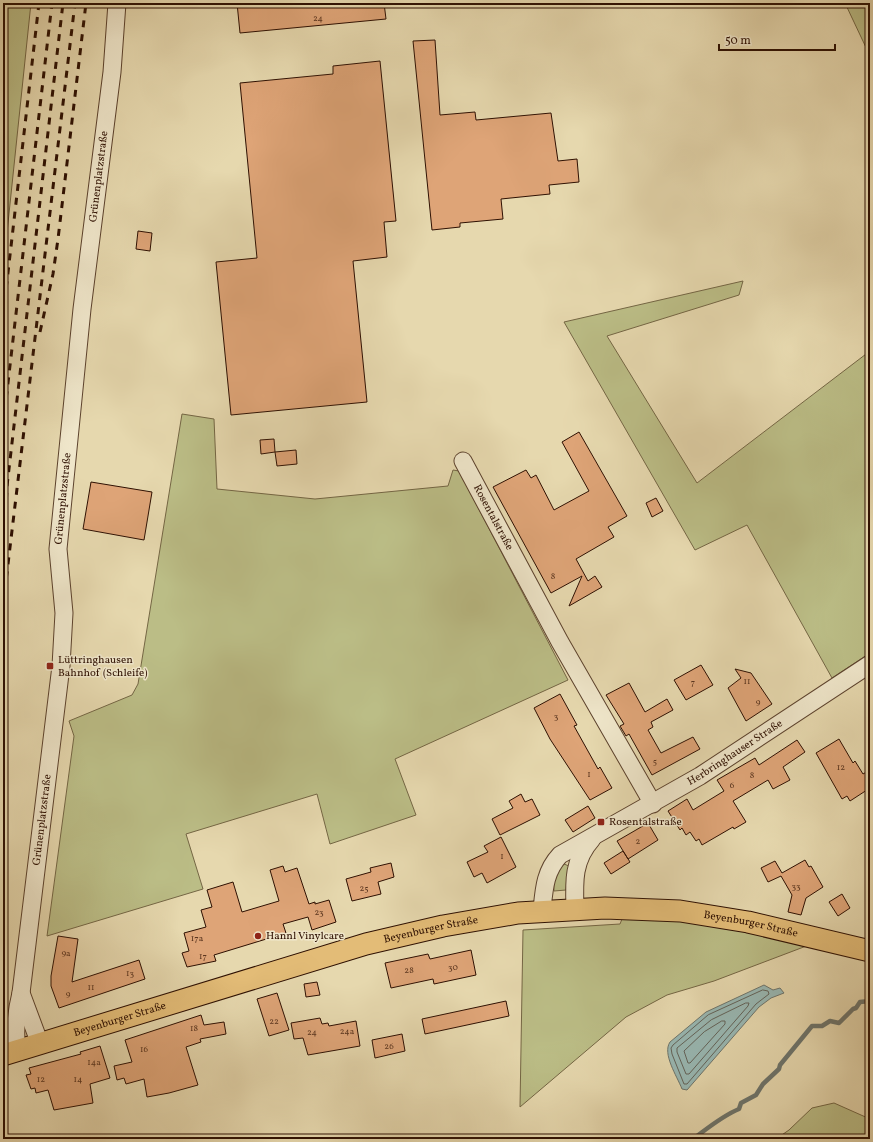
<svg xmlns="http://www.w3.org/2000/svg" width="873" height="1142" font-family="Vollkorn,serif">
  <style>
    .green { fill: #bbbd86; stroke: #746644 }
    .water { fill: #99b8b3; stroke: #6e756c }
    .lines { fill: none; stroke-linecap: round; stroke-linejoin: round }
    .shore { stroke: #64645a; stroke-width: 1 }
    .stream { stroke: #6e756c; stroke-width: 4.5 }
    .building { fill: #dea477; stroke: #2e1002 }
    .minor-casing { stroke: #5c422d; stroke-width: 19 }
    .major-casing { stroke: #2e1002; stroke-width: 23 }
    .minor { stroke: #efe6ca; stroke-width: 17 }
    .major { stroke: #e3bc77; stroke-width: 21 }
    .rail { stroke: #2e1002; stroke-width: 3; stroke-dasharray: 7 7; stroke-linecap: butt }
    .poi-dot { fill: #8f2418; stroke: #efe6ca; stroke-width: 1.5 }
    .labels { text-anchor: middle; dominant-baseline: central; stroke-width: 3; stroke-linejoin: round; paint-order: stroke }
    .number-label { font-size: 9px; fill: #5a351f }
    .street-label { font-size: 11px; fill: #2e1002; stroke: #efe6ca }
    .poi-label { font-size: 11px; fill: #2e1002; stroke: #efe6ca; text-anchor: start }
  </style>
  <rect width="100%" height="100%" fill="#e6d8ae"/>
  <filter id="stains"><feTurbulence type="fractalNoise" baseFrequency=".005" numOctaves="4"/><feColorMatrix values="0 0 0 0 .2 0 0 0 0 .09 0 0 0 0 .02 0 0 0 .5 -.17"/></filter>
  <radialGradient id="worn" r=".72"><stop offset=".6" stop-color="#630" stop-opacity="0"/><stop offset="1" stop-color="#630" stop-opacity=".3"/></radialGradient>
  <path class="green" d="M3 3H31L3 271Z
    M845 3H870V56Z
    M743 281 739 295 607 336 697 483 870 351V653L832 678 747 525 695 550 564 322Z
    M182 414 214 419 217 489 315 499 448 486 453 470 459 471 568 680 395 759 416 815 330 844 317 794 186 834 203 889 47 936 74 736 69 721 132 695 138 684Z
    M564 864 569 866 566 890 554 891C553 881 555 869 564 864Z
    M622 919 677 920 744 928 809 945 714 981 667 995 626 1017 520 1107 523 930 620 924Z
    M834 1103 870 1119V1139H776L789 1130 812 1108Z"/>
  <path class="water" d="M764 985 773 990 780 988 784 993 771 998 759 1007 687 1090 682 1089C677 1076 662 1054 670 1042L706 1012Z"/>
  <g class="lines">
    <path class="shore" d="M763 990 768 991 769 994 756 1004 687 1084H684L672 1054 671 1048 673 1045 708 1015Z
      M746 1003H749L748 1006 689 1074H686L677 1052V1048L711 1020Z
      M722 1021H725V1024L690 1063H688L684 1051 704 1032Z"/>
    <path class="stream" d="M693 1139C708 1128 722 1116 739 1109L741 1103 756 1095 763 1084 779 1069 780 1065 812 1026H822L830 1021 839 1023 853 1009 856 1008 860 1002 870 1001"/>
  </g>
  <path class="building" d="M237 3H384L386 19 240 33Z
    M435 40 440 115 475 112 476 120 551 113 558 161 577 159 579 182 549 185 550 194 501 199 503 219 460 223V227L432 230 413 41Z
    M380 61 396 221 384 222 387 257 353 261 367 402 231 415 216 262 257 258 240 83 333 74V66Z
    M138 231 152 233 150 251 136 249Z
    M579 432 627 516 608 527 614 537 576 559 588 581 595 576 602 587 569 606 582 576 551 593 493 487 526 470 531 478 536 475 554 510 589 491 562 442Z
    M274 439 275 452 261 454 260 440Z
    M296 450 297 464 277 466 275 452Z
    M91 482 152 492 144 540 83 529Z
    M656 498 663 511 652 517 646 503Z
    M701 665 713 685 686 700 674 680Z
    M735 669 751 673 772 704 746 721 728 688 741 678Z
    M629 683 645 712 667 699 673 710 651 722 653 727 648 730 661 753 693 737 700 749 652 775 629 734 626 736 620 726 624 724 606 695Z
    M560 694 577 725 574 726 598 769 600 767 612 788 590 800 550 739 534 708Z
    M839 739 853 763 855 761 863 774 870 770V788L850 801 847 796 842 799 816 753Z
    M797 740 805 752 783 767 790 780 773 789 768 780 733 801 746 822 734 829 733 827 702 845 699 839 696 841 690 832 686 835 682 828 680 830 668 811 687 799 693 810 724 791 717 780 755 758 759 765Z
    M521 794 525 802 532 799 540 815 500 835 492 819 513 808 509 801Z
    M588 806 595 818 573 832 565 820Z
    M648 823 658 840 628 859 617 841Z
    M501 837 516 867 487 883 482 873 474 877 467 862 488 852 484 846Z
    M623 851 630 862 611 874 604 863Z
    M805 860 809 867 811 866 823 887 806 898 801 915 788 912 792 895 781 876 768 882 761 868 775 861 782 873Z
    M391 863 394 877 378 882 381 894 352 901 346 879 371 872 370 868Z
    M283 866 285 872 297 868 309 904 315 902V904L329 900 336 922 312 930 308 917 283 924 286 933 214 955 216 961 187 967 182 953 189 951 184 933 206 927 201 910 212 907 207 890 233 882 242 912 279 901 270 870Z
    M842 894 850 908 838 916 829 902Z
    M58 936 78 939 72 982 139 960 145 979 59 1008 51 986V976Z
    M471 950 476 975 434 984 433 979 391 988 385 963 428 954 430 959Z
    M317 982 320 995 306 997 304 984Z
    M277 993 289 1030 269 1036 257 999Z
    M506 1001 509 1016 425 1034 422 1019Z
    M201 1015 204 1025 224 1022 226 1034 200 1039 201 1042 186 1047 198 1085 169 1093 147 1097 144 1079 126 1084 124 1078 117 1080 114 1066 132 1062 125 1040Z
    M320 1018 322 1024 328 1023 329 1026 356 1021 360 1046 308 1055 303 1038 294 1039 291 1023Z
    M402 1034 405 1051 375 1058 372 1040Z
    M100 1046 110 1078 90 1084 93 1103 54 1110 48 1090 36 1093 35 1088 31 1089 26 1075 31 1074 29 1068 81 1054 80 1052Z"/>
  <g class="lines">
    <g class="minor-casing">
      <g id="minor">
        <path id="s1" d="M463 461 560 642 653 804"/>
        <path d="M575 908C574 882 573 860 592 839"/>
        <path id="s2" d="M542 910C544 889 545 871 560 855L700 776 870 664"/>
        <path d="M21 993 40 1044"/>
        <path id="s3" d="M17 1051C14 1030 16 1013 21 993L61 666 64 613 58 549 82 309 112 72 117 3"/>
      </g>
    </g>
    <g class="major-casing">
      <g id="major">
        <path id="s4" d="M3 1055 366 944 443 926 518 913 605 908 680 911 748 922 870 951"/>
      </g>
    </g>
    <use href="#minor" class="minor"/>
    <use href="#major" class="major"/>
    <path class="rail" d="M3 316 39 3
      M40 332 53 274 58 239 86 3
      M3 426 52 3
      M4 556 7 486 63 3
      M3 606 75 3
      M3 708 6 692"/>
  </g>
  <g class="poi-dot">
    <rect x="46" y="662" width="8" height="8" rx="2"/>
    <rect x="597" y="818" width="8" height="8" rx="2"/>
    <circle cx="258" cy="936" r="4"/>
  </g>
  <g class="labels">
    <g class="number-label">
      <text x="318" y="18">24</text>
      <text x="553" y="576">8</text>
      <text x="747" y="681">11</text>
      <text x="693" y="682">7</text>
      <text x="758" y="702">9</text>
      <text x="556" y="716">3</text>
      <text x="655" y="761">5</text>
      <text x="841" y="767">12</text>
      <text x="589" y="774">1</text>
      <text x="752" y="775">8</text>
      <text x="732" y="785">6</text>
      <text x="638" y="841">2</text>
      <text x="502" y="856">1</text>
      <text x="796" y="886">33</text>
      <text x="364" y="888">25</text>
      <text x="319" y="912">23</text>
      <text x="197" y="938">17a</text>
      <text x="66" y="953">9a</text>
      <text x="203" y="956">17</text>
      <text x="453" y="967">30</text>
      <text x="409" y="970">28</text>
      <text x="130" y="973">13</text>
      <text x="91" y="987">11</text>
      <text x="68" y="994">9</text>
      <text x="274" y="1021">22</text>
      <text x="194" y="1028">18</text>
      <text x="347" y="1031">24a</text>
      <text x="312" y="1032">24</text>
      <text x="389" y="1046">26</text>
      <text x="144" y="1049">16</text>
      <text x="94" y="1062">14a</text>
      <text x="41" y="1079">12</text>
      <text x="78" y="1079">14</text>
    </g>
    <g class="street-label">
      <text stroke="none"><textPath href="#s3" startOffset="880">Grünenplatzstraße</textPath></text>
      <text stroke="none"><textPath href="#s3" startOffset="556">Grünenplatzstraße</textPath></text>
      <text stroke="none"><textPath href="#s1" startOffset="64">Rosentalstraße</textPath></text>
      <text stroke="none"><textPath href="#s2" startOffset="262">Herbringhauser Straße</textPath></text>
      <text stroke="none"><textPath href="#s3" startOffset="233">Grünenplatzstraße</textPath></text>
      <text stroke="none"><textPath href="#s4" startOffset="769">Beyenburger Straße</textPath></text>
      <text stroke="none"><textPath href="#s4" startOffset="446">Beyenburger Straße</textPath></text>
      <text stroke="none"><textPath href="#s4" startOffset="122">Beyenburger Straße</textPath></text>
    </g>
    <g class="poi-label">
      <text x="58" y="660">Lüttringhausen<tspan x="58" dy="13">Bahnhof (Schleife)</tspan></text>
      <text x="609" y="822">Rosentalstraße</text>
      <text x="266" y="936">Hannl Vinylcare</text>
    </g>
  </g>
  <rect width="873" height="1142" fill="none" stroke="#e6d8ae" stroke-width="16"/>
  <rect x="4" y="4" width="865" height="1134" fill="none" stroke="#2e1002" stroke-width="2"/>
  <rect x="8" y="8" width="857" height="1126" fill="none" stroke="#2e1002"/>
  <path d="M719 44v6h116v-6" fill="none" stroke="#2e1002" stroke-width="2"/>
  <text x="725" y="44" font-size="12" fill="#2e1002" stroke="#efe6ca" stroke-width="3" paint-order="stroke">50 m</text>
  <rect width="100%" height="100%" filter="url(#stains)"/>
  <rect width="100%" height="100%" fill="url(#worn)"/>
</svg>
